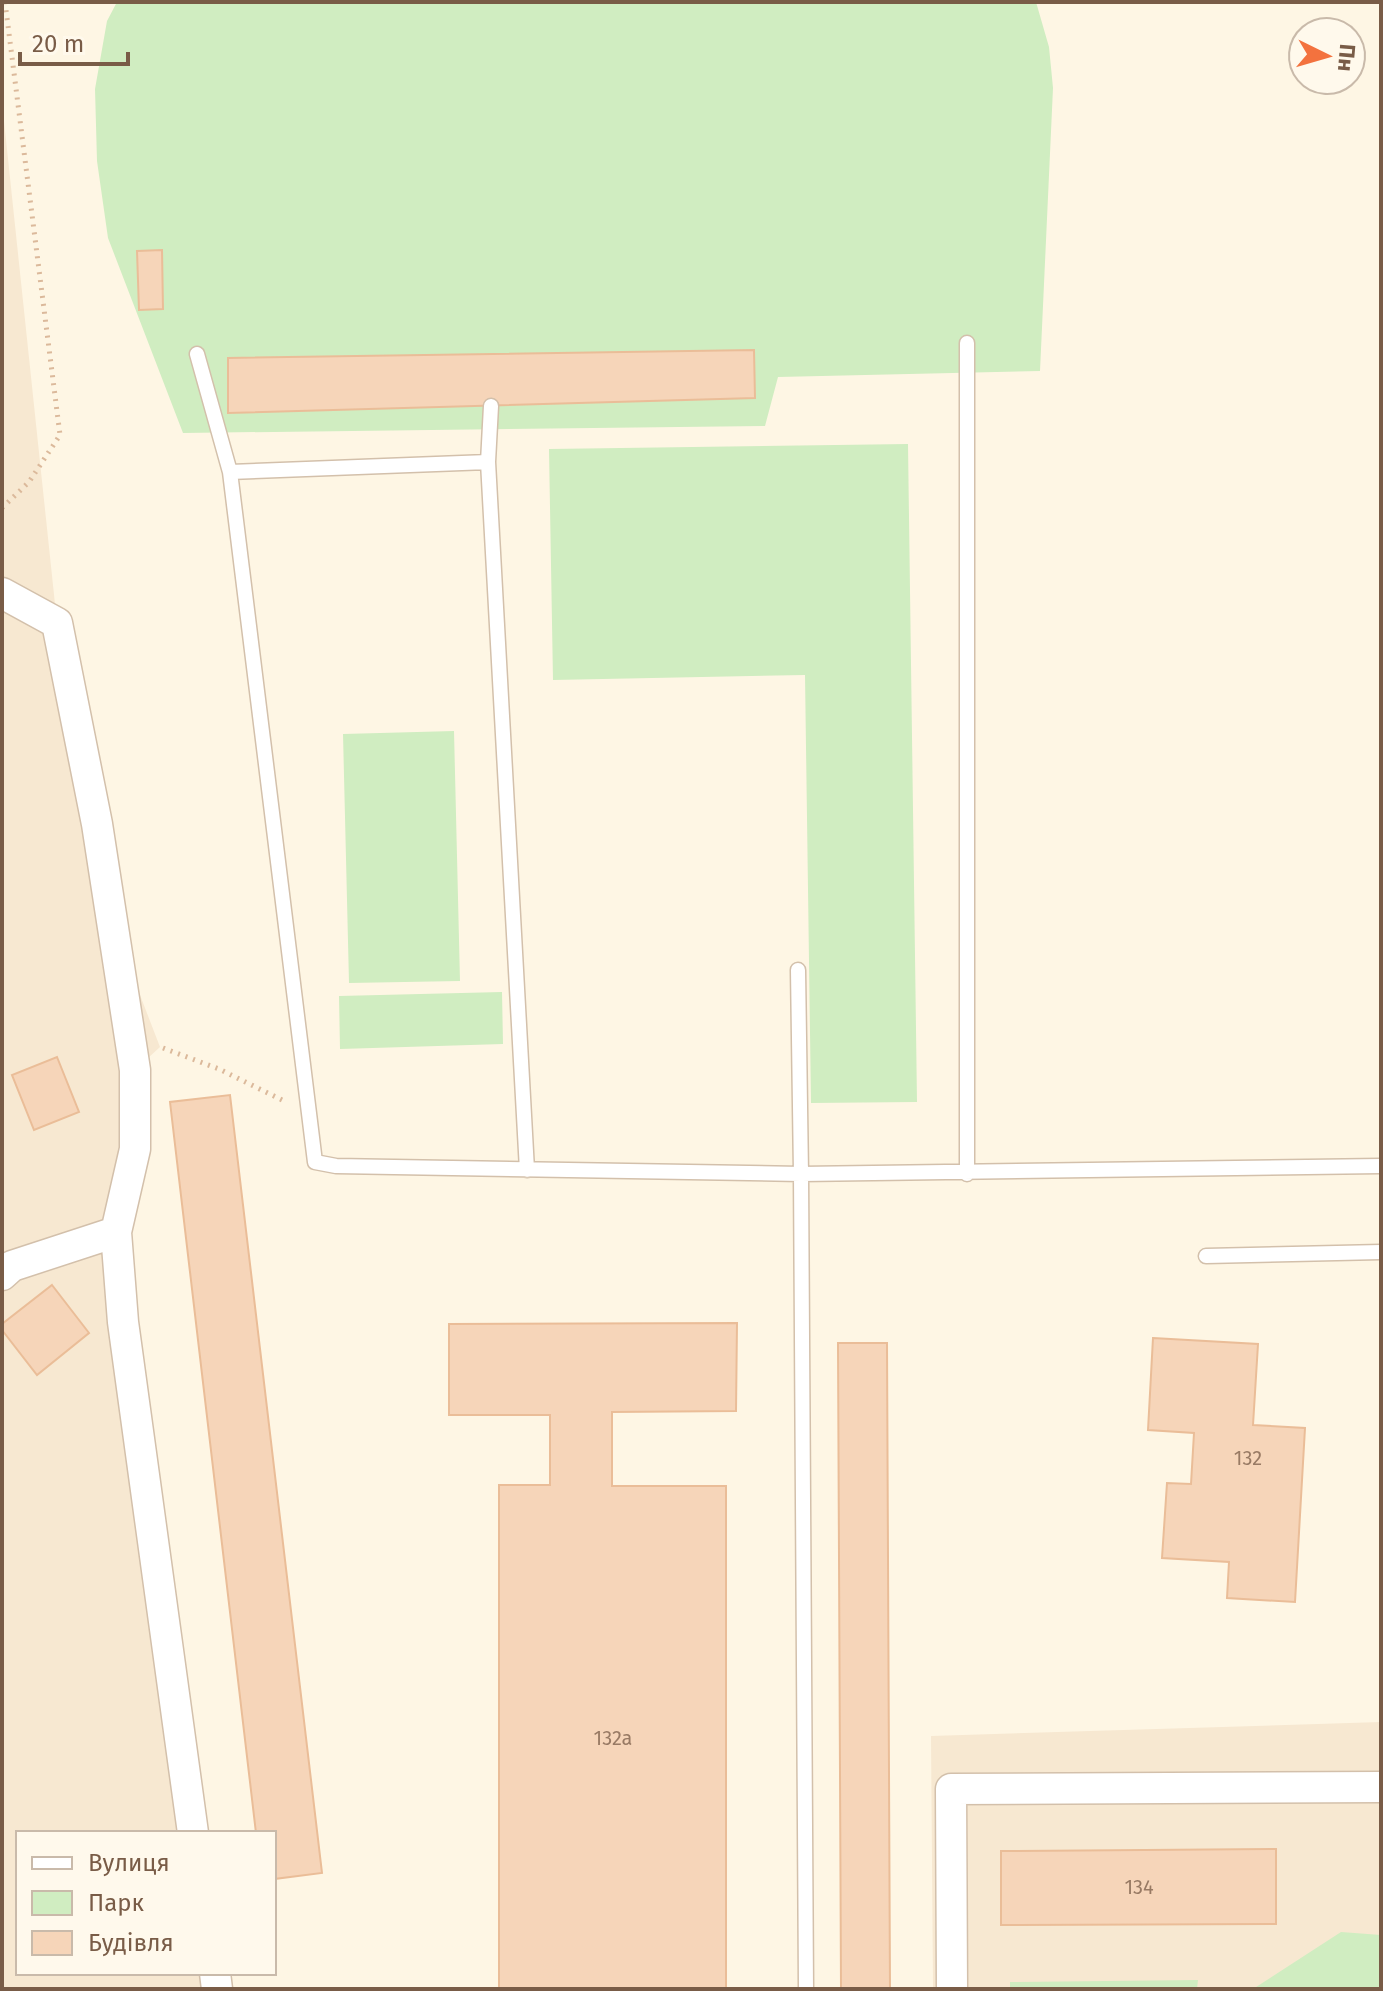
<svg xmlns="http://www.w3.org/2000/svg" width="1383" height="1991" font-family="'Fira Sans',sans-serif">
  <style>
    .residential { fill: #f7e8d1 }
    .green { fill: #d0edc1 }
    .building { fill: #f6d5b9; stroke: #eabd98; stroke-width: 2 }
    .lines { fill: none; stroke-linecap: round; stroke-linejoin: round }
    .lane-casing { stroke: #d3c0ab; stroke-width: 17 }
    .street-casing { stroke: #d3c0ab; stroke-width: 33 }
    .path { stroke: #dbb99b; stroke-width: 5; stroke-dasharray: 2 6; stroke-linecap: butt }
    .lane { stroke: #fff; stroke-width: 14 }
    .street { stroke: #fff; stroke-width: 30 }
    .labels { text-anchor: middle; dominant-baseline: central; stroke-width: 8; stroke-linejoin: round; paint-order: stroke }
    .number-label { font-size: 20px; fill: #987a64 }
  </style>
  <rect width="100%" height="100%" fill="#fef6e4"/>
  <path class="residential" d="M2 102 57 623 110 917 160 1047 135 1070 116 1233 197 1833H18V1973H218L220 1989H2Z
    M1381 1722V1989H933L931 1736Z"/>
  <path class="green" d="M117 2H1036L1049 47 1053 88 1040 371 778 377 765 426 183 433 108 238 97 161 95 89 107 21Z
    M908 444 917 1102 811 1103 805 675 553 680 549 449Z
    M454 731 460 981 349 983 343 734Z
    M502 992 503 1044 340 1049 339 996Z
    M1341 1932 1381 1935V1989H1253Z
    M1198 1980 1197 1989H1010V1982Z"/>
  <path class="building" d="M162 250 163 309 139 310 137 251Z
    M754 350 755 398 228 413V358Z
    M57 1057 79 1112 34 1130 12 1075Z
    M230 1095 322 1873 274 1879V1833H256L170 1102Z
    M52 1285 89 1333 37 1375 2 1330V1324Z
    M737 1323 736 1411 612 1412V1486H726V1989H499V1485H550V1415H449V1324Z
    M1153 1338 1258 1344 1253 1425 1305 1428 1295 1602 1227 1598 1229 1562 1162 1558 1167 1483 1191 1484 1194 1433 1148 1430Z
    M838 1343H887L890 1989H841Z
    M1276 1849V1924L1001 1925V1851Z"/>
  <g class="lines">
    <g class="lane-casing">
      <path id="lane" d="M967 343V1174
        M197 354 230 472 315 1162 336 1166 801 1174 806 1989
        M491 406 488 462 527 1170
        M230 472 488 462
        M798 970 801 1174 1381 1166
        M1206 1256 1381 1252"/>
    </g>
    <g class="street-casing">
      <path id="street" d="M2 593 57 623 97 824 135 1070V1149L116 1232 123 1322 193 1833
        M2 1275 12 1266 116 1232
        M215 1973 217 1989
        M952 1989 951 1789 1381 1787"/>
    </g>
    <path class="path" d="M2 508 29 482 60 435 5 2
      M163 1048 219 1069 282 1100"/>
    <use href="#lane" class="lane"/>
    <use href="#street" class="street"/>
  </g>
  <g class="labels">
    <g class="number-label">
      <text x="1248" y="1458">132</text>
      <text x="613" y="1738">132а</text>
      <text x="1139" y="1887">134</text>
    </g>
  </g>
  <rect width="1383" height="1991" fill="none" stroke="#795c47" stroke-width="8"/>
  <rect x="16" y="1831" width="260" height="144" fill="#fff9ec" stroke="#c9baaa" stroke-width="2"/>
  <rect x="32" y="1857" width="40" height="12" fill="#ffffff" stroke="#c9baaa" stroke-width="2"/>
  <text x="88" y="1871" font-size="24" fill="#795c47">Вулиця</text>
  <rect x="32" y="1891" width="40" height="24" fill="#d0edc1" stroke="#c9baaa" stroke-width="2"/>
  <text x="88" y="1911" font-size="24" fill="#795c47">Парк</text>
  <rect x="32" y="1931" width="40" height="24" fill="#f6d5b9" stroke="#c9baaa" stroke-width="2"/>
  <text x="88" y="1951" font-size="24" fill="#795c47">Будівля</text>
  <g transform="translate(1327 56) rotate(95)"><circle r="38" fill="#fff9ec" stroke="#c9baaa" stroke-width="2"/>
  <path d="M0-6L14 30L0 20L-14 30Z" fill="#f3723e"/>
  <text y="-12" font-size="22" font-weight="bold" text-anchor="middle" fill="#795c47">Пн</text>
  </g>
  <path d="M20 52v12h108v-12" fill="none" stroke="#795c47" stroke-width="4"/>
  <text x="32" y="52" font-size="24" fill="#795c47" stroke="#fff9ec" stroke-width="6" paint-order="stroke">20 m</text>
</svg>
